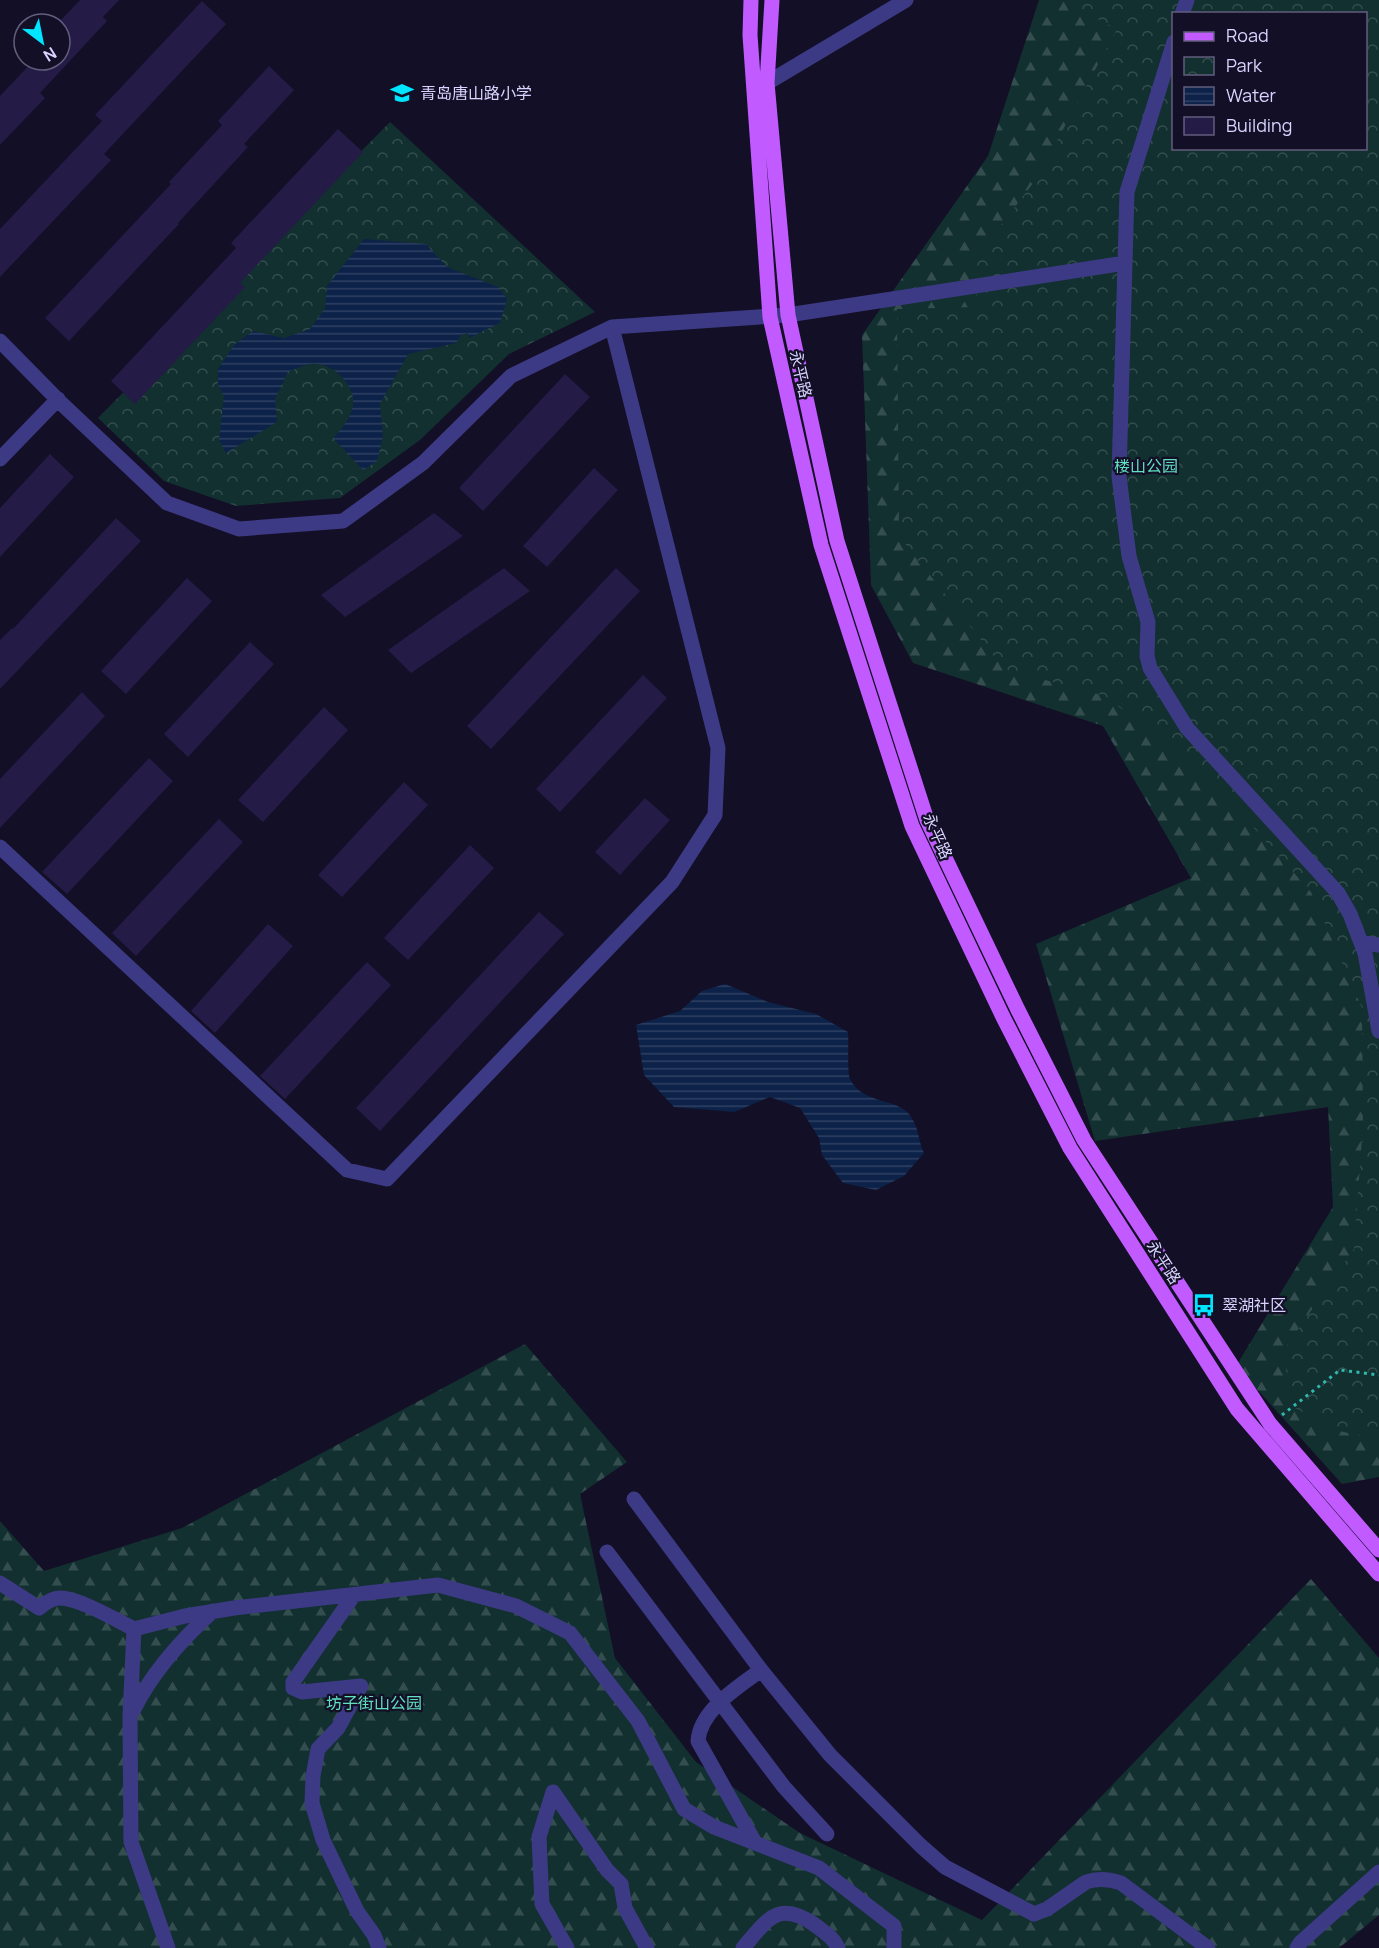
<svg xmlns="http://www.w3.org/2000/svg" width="1379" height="1948" font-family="Manrope,'Noto Sans SC',sans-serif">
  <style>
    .forest { fill: url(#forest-firs); fill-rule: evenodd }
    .park { fill: url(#park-crowns); fill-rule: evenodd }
    .water { fill: url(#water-rules) }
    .building { fill: #241b47 }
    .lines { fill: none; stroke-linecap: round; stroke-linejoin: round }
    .path { stroke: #2fb8b0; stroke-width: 3; stroke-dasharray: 3 4.5; stroke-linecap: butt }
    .minor { stroke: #3d3a85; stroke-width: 15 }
    .major { stroke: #c25bff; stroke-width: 15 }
    .labels { text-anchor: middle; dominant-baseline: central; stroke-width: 4.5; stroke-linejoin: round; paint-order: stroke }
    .poi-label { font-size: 16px; fill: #d9d4ff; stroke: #130f26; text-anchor: start }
    .street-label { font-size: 16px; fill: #d9d4ff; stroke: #130f26 }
    .park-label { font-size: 16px; fill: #5fe0c0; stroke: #130f26 }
  </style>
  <defs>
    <pattern id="forest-firs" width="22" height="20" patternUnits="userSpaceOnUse" patternTransform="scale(1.5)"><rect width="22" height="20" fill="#12302f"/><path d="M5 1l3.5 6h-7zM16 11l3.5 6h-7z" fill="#344d4e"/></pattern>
    <pattern id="park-crowns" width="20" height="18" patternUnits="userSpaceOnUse" patternTransform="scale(1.5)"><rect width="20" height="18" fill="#12302f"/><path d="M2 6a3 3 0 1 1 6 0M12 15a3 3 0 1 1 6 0" fill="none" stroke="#344d4e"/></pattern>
    <pattern id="water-rules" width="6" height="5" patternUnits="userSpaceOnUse" patternTransform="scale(1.5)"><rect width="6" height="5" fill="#0c2248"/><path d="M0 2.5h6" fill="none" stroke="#2f4163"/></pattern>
  </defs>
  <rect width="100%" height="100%" fill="#130f26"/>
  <path class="forest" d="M1039 0H1379V1477L1342 1484 1236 1366 1333 1207 1328 1107 1095 1141 1036 944 1191 878 1103 726 913 663 871 585 862 335 988 156ZM1174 14H1366V148H1174Z
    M525 1344 627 1462 580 1494 615 1658 696 1762 800 1833 982 1920 1311 1579 1379 1658V1915L1339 1948H0V1521L44 1571 182 1528Z"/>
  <path class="park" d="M1060 0H1379V1440L1331 1429 1292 1406 1283 1351 1354 1249 1363 1123 1362 1008 1311 892 1205 773 1105 696 1004 669 899 536 897 309 977 307 976 258 1037 178 1117 29ZM1174 14H1366V148H1174Z
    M390 122 595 312 509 354 420 440 340 498 236 506 164 481 98 418Z"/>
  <path class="water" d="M364 239 426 244 447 267 498 287 507 299 500 323 469 338 468 333 461 335 456 343 408 354 380 404 383 436 377 461 363 470 333 438C342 428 350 420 353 406 356 385 332 361 311 364 304 365 295 369 288 372L275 399 277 422 226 453 219 440 224 396 218 385V369L235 344 253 331 284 338 310 329 325 308 327 286Z
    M725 984 768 1002 816 1014 848 1032C849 1043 847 1072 850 1079 862 1104 896 1098 909 1114 920 1129 917 1137 924 1153L904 1176 876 1190 843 1183 822 1155 819 1138 800 1108 770 1097 734 1112 674 1107 644 1075 636 1025 680 1011 702 991Z"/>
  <path class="building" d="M80 0H119L103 17 107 21 40 93 45 98 0 145V96L34 60H60V21Z
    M202 1 226 24 104 154 111 160 0 277V229L102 121 95 115Z
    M269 66 294 90 244 144 248 147 178 223 179 224 69 341 45 318 171 184 169 182 222 125 218 121Z
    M338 129 363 152 240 283 245 287 135 404 111 381 236 248 231 243Z
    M565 374 590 397 483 511 459 488Z
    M50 454 74 477 0 557V508Z
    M594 468 618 490 547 567 523 546Z
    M434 513 463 536 345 617 321 595Z
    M116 518 141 541 0 689V640L12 628 13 629Z
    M504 568 530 591 411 673 388 650Z
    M616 568 640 591 491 749 467 726Z
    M187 578 212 601 126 694 101 671Z
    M250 642 274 664 188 757 164 734Z
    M643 675 667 698 560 812 536 789Z
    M82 692 105 716 0 828V779Z
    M324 707 348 730 263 822 238 800Z
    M149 758 173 781 67 894 42 872Z
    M404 782 428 805 342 897 318 875Z
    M645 798 670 820 620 875 595 852Z
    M219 819 243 842 136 956 112 933Z
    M470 845 494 868 408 960 384 938Z
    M539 912 564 934 380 1131 356 1108Z
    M268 924 293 946 215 1033 191 1011Z
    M367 962 391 985 285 1099 260 1076Z"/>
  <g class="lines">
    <path class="path" d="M1282 1415 1340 1370 1379 1375"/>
    <path class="minor" d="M1182 14 1187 0
      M1174 42 1127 192 1119 476 1129 556 1148 622 1147 656 1150 668 1187 728 1338 893 1350 914 1365 953 1379 1031
      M767 83 906 0
      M0 341 61 403 167 503 239 529 343 521 423 463 511 376 612 327 788 315 1125 263
      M0 459 58 399
      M0 847 347 1170 387 1179 672 882 715 815 718 748 612 327
      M1361 942 1379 945
      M634 1499 761 1670 830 1755 921 1846 945 1867 1034 1914 1047 1909 1086 1882C1098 1878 1109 1879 1121 1883L1208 1948
      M607 1552 784 1787 827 1834
      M0 1583 39 1608C45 1603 52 1598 60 1598 79 1598 116 1620 134 1629L185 1616 234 1608 438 1585 516 1606 570 1633 638 1721 684 1809 714 1827 819 1868 894 1926V1948
      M354 1595 293 1682V1688L302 1692 361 1686 338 1728 318 1749 313 1776 312 1803 323 1840 357 1911 374 1935 379 1948
      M134 1629 130 1716 131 1842 168 1948
      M133 1711C152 1672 181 1640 213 1611
      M754 1841 698 1741C700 1710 738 1687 761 1670
      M567 1948 542 1904 539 1837 553 1792 607 1870 621 1884 625 1908 647 1948
      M743 1948C767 1920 778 1899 815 1925 824 1932 833 1937 838 1948
      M1297 1948 1301 1942 1379 1872"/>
    <path class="major" d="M751 0 750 35 770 317 821 545 912 826 1003 1017 1070 1148 1237 1409 1379 1574
      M772 0 767 83 788 315 837 541 927 820 1018 1010 1084 1140 1270 1424 1379 1550"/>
  </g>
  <defs>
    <g id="school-bare" transform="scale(1.8)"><path d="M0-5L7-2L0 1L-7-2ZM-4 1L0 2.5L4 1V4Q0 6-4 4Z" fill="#00e5ff" stroke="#130f26" stroke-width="2.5" paint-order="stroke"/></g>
    <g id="bus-bare" transform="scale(1.8)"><path d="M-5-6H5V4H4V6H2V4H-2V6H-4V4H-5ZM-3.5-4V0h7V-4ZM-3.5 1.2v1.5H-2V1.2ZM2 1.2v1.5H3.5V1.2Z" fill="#00e5ff" stroke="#130f26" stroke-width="2.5" paint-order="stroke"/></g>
  </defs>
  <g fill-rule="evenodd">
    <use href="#school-bare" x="402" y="93"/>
    <use href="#bus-bare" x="1204" y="1305"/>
  </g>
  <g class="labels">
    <g class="poi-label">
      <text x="420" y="93">青岛唐山路小学</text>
      <text x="1222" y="1305">翠湖社区</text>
    </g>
    <g class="street-label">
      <text transform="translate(801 374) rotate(77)">永平路</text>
      <text transform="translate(938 836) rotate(66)">永平路</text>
      <text transform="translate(1164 1262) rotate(57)">永平路</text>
    </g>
    <g class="park-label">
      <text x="1146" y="466">楼山公园</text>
      <text x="374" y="1703">坊子街山公园</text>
    </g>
  </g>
  <rect x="1172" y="12" width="195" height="138" fill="#130f26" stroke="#625e7d" stroke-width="1.5"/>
  <rect x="1184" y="32" width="30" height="9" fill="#c25bff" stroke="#625e7d" stroke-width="1.5"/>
  <text x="1226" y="42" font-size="18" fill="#d9d4ff">Road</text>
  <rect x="1184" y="57" width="30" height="18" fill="url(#park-crowns)" stroke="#625e7d" stroke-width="1.5"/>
  <text x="1226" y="72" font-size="18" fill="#d9d4ff">Park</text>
  <rect x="1184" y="87" width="30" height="18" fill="url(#water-rules)" stroke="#625e7d" stroke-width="1.5"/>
  <text x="1226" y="102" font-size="18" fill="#d9d4ff">Water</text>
  <rect x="1184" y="117" width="30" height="18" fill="#241b47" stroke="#625e7d" stroke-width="1.5"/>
  <text x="1226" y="132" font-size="18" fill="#d9d4ff">Building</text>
  <g transform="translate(42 42) rotate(148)"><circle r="28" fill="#130f26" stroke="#625e7d" stroke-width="1.5"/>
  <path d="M0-4.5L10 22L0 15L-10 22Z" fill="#00e5ff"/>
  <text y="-9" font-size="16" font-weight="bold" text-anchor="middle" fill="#d9d4ff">N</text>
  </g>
</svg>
